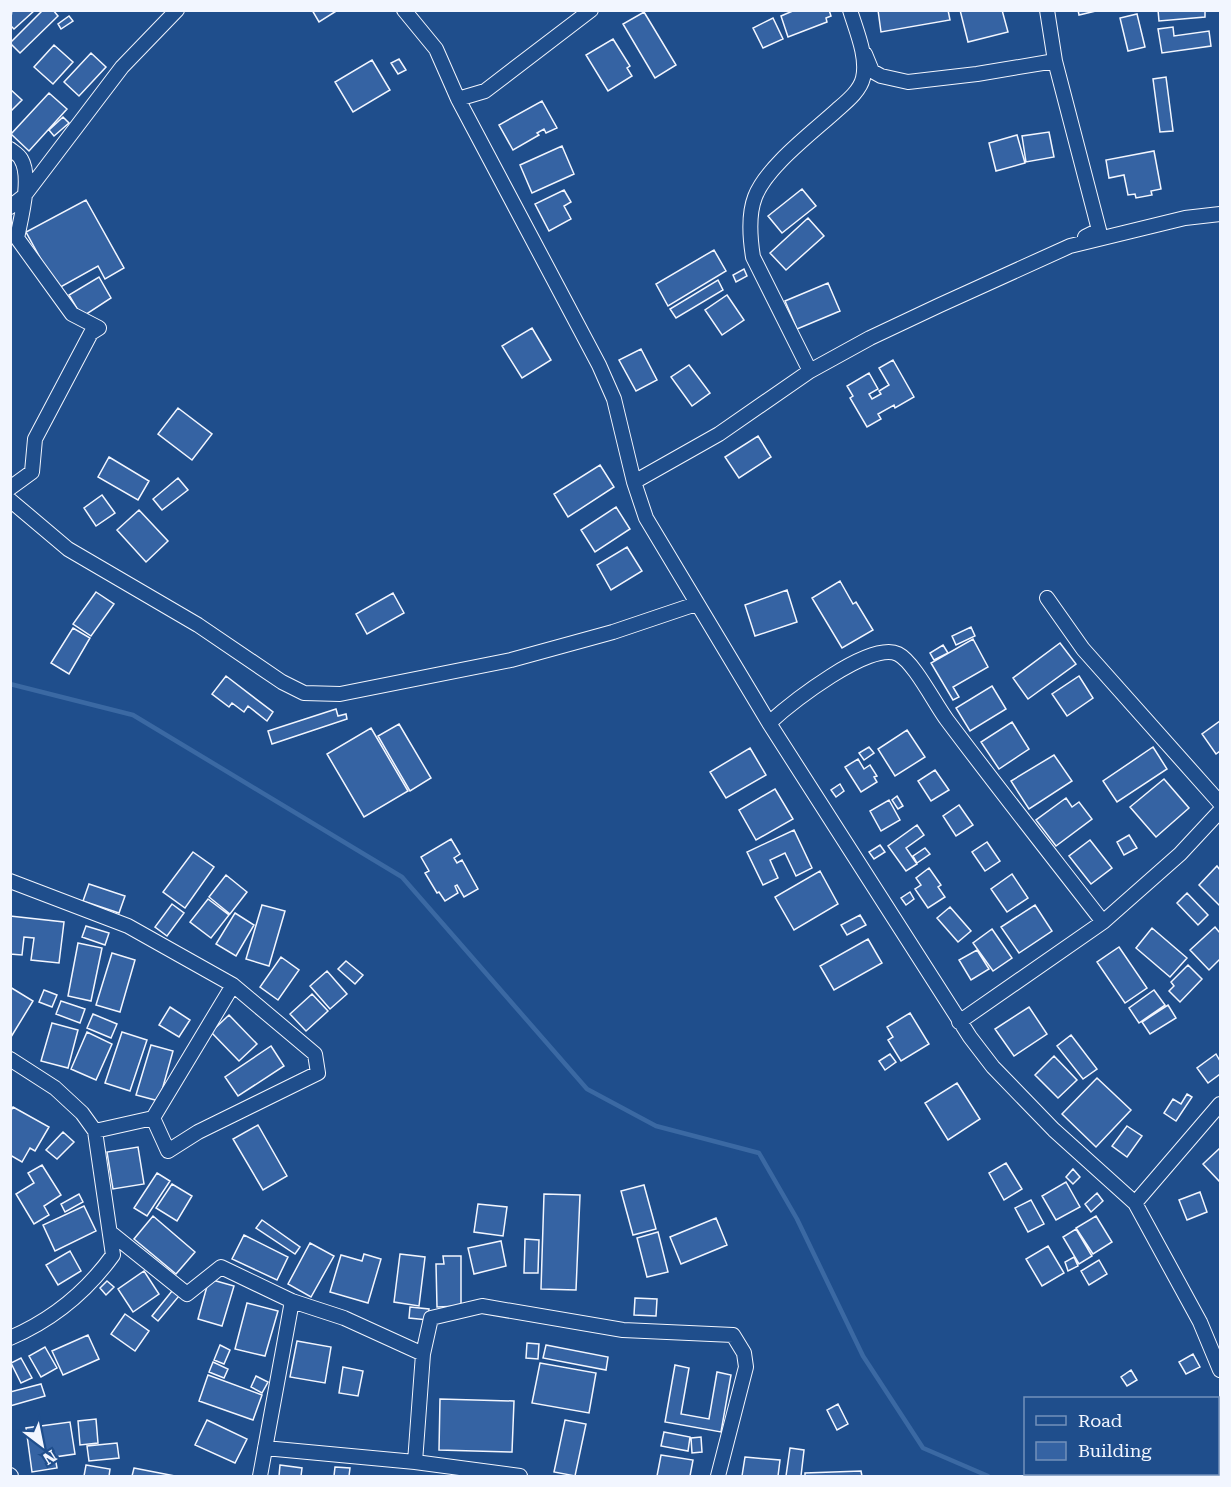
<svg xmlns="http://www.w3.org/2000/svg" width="1231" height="1487" font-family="'Roboto Serif',serif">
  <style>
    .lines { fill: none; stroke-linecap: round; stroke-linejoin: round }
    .stream { stroke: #3b69a3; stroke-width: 4.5 }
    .building { fill: #3563a3; stroke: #f2f6ff; stroke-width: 1.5 }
    .street-casing { stroke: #f2f6ff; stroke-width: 16 }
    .street { stroke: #1f4e8c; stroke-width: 14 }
  </style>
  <rect width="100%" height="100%" fill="#1f4e8c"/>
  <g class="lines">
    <path class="stream" d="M10 684 133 715 402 877 587 1089 656 1126 759 1153 797 1219 863 1356 923 1448 988 1476"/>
  </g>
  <path class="building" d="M12 10H35L14 29 10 25Z
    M43 10H53L58 16 20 53 10 43Z
    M312 10H338L319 22Z
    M795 10H829L831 16 826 18 827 22 788 37 781 16Z
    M878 10H948L950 20 881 32Z
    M960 10H1002L1008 32 968 42Z
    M1078 10H1100L1079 15Z
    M1158 10H1205V17L1159 21Z
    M644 12 676 65 655 78 623 24Z
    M1137 14 1145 47 1128 51 1120 18Z
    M69 16 73 21 61 29 58 24Z
    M773 18 783 39 763 48 753 28Z
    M1173 27 1174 36 1209 31 1211 46 1162 53 1158 29Z
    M613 39 630 66 627 68 632 76 608 91 586 55Z
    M54 45 73 62 53 84 34 67Z
    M91 53 106 67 79 96 64 82Z
    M399 59 406 70 398 74 391 63Z
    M372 60 390 90 353 112 335 82Z
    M1166 77 1173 131 1160 132 1153 79Z
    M10 89 22 100 10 112Z
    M49 93 67 109 29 151 11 134Z
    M542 101 557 128 546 133 544 129 537 133 539 135 513 150 499 125Z
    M63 117 69 123 54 136 49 130Z
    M1049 132 1054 157 1026 162 1022 136Z
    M1017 135 1025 163 996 171 989 143Z
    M562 146 574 174 532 193 520 165Z
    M1154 151 1161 189 1151 191 1152 195 1136 198 1135 194 1128 195 1124 175 1109 178 1106 160Z
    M802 189 816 206 782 233 768 216Z
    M564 190 571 202 564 206 571 219 549 231 535 204Z
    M86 200 124 268 105 279 98 266 57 289 26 232Z
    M808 218 824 236 786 270 770 253Z
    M714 250 726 271 668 306 656 284Z
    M744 269 747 276 736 282 733 275Z
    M99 277 111 298 82 317 69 295Z
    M718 280 723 290 676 318 670 309Z
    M828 283 840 311 797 329 785 301Z
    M727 295 744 320 722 335 705 310Z
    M532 328 551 360 522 378 502 346Z
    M641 349 657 380 636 391 619 360Z
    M893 360 914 397 895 408 894 405 878 414 881 419 867 427 850 398 853 396 847 386 869 373 878 389 869 394 872 399 881 394 879 391 889 385 879 368Z
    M689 365 710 393 692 406 671 377Z
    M178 408 212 434 192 460 158 434Z
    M758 436 771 457 739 478 725 457Z
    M109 457 149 481 138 500 98 477Z
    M600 465 614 487 568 517 554 494Z
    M178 478 188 490 162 510 153 499Z
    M102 495 115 513 96 526 84 508Z
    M616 507 630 529 595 552 581 530Z
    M139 510 168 541 146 562 117 530Z
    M627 547 642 571 611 590 597 565Z
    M840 581 853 604 856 602 873 630 842 648 812 598Z
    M787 590 797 622 755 636 745 605Z
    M96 592 114 604 91 636 73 624Z
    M393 593 404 613 367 634 356 614Z
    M971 627 975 636 956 645 952 636Z
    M73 628 90 638 69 674 51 663Z
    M973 639 988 667 953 687 959 697 953 700 931 663Z
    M1060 643 1076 664 1028 699 1013 678Z
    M943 645 948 653 934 660 930 653Z
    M226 676 273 712 267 721 248 706 244 712 232 703 229 707 212 694Z
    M1079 676 1093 698 1067 716 1052 694Z
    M992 686 1006 709 970 731 956 708Z
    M336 709 338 716 346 714 347 719 272 744 268 731Z
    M1220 721V751L1216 754 1202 734Z
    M1012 722 1029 749 999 769 981 742Z
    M399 724 431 778 410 791 378 736Z
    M371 728 408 791 364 817 327 754Z
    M907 730 925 757 895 776 878 749Z
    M869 747 874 753 864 760 859 753Z
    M1153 747 1167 769 1117 802 1103 781Z
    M750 748 766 775 726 798 710 772Z
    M1054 755 1072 781 1029 809 1011 781Z
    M858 759 864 769 870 765 877 776 874 777 877 782 861 792 845 767Z
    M935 770 949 790 931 801 918 781Z
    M1164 779 1189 808 1156 837 1130 807Z
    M840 784 844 791 836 797 831 790Z
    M775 789 793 819 756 840 739 810Z
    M897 796 903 806 898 809 892 800Z
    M1066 798 1072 807 1079 802 1092 819 1056 846 1036 820Z
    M889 800 900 820 881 831 870 811Z
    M959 805 973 825 956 836 943 816Z
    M917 825 924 835 906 848 917 864 906 871 888 846Z
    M794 830 812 868 796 876 785 853 770 860 778 878 763 885 747 852Z
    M1129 835 1137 848 1124 855 1117 842Z
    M451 839 460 854 454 858 457 863 462 860 478 889 464 897 457 885 455 886 458 893 445 901 439 892 437 893 425 873 429 871 421 857Z
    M1090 840 1112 868 1091 884 1069 856Z
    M987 842 1000 861 985 871 972 852Z
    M880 845 885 852 874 859 869 852Z
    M925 848 930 854 917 863 913 856Z
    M193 852 214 867 185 908 163 892Z
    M1217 866 1220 870V906L1199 885Z
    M929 868 941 885 938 887 945 897 928 908 915 889 921 885 916 878Z
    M820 871 838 904 794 930 775 897Z
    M1012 874 1028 898 1007 912 991 889Z
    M226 875 247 892 230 914 209 897Z
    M89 884 125 896 119 913 83 901Z
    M910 892 914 899 906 905 901 898Z
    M1187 893 1208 915 1198 925 1177 903Z
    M208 899 229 915 211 938 190 922Z
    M172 904 184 913 167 936 155 927Z
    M262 905 285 911 269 966 246 959Z
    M1035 905 1052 931 1019 953 1001 927Z
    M950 907 971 931 958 942 937 918Z
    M235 913 254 925 236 956 216 944Z
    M860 915 866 925 847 935 841 925Z
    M10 916 64 922 59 963 31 960 34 938 24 937 22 955 10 954Z
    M86 926 109 933 105 945 82 937Z
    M1215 927 1220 933V959L1209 970 1190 950Z
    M1152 928 1187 958 1170 977 1136 948Z
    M992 929 1012 958 993 971 973 943Z
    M868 939 882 963 834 990 820 966Z
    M78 943 102 948 91 1001 68 996Z
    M1119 947 1147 988 1125 1003 1097 962Z
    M977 950 989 969 971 980 959 960Z
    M112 953 135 960 120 1012 96 1005Z
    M281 957 299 970 278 1000 260 987Z
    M346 961 363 975 355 984 338 969Z
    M1188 965 1202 979 1180 1002 1169 991 1174 986 1171 982Z
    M327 971 347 994 330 1009 310 986Z
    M10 987 33 1001 11 1037H10Z
    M44 990 57 995 52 1007 39 1002Z
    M1154 990 1165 1005 1139 1023 1129 1008Z
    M312 994 328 1011 306 1031 290 1014Z
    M61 1001 85 1009 80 1023 56 1014Z
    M1168 1005 1176 1018 1150 1034 1142 1022Z
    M170 1007 190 1020 179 1037 159 1025Z
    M1029 1007 1047 1034 1014 1056 995 1029Z
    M910 1013 929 1044 901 1061 888 1040 893 1037 887 1027Z
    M93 1014 117 1024 111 1038 87 1028Z
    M229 1015 257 1044 239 1061 211 1032Z
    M52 1023 78 1030 68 1068 41 1061Z
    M87 1032 112 1044 96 1080 71 1069Z
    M122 1032 147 1040 130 1091 105 1083Z
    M1071 1035 1097 1069 1083 1079 1057 1046Z
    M151 1045 173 1051 159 1101 136 1095Z
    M271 1046 284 1066 238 1096 225 1077Z
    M890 1054 896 1062 885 1070 879 1061Z
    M1216 1054 1220 1061V1074L1208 1083 1197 1068Z
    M1054 1056 1077 1080 1058 1098 1035 1075Z
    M1097 1078 1131 1110 1096 1147 1062 1114Z
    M957 1083 980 1119 948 1140 925 1103Z
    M1187 1094 1192 1097 1176 1121 1164 1113 1173 1099 1181 1104Z
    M13 1107 49 1127 35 1151 30 1148 22 1162 10 1155V1112Z
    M258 1125 287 1176 263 1190 233 1139Z
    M1127 1126 1142 1136 1127 1157 1112 1146Z
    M63 1132 74 1142 57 1159 46 1150Z
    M138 1147 144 1184 113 1189 107 1152Z
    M1220 1148V1182L1203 1164Z
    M1006 1163 1022 1189 1004 1200 989 1173Z
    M42 1165 61 1195 44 1206 49 1215 34 1224 16 1194 34 1183 28 1173Z
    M1073 1169 1080 1177 1073 1184 1066 1177Z
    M157 1173 170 1181 147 1216 134 1208Z
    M1066 1182 1080 1207 1056 1220 1042 1196Z
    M172 1184 192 1196 177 1221 156 1208Z
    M644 1185 656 1229 633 1235 621 1191Z
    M1200 1192 1207 1212 1187 1220 1179 1200Z
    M1097 1193 1103 1201 1091 1212 1085 1204Z
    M79 1194 83 1202 65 1212 61 1204Z
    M544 1194 580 1195 576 1290 541 1289Z
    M1031 1200 1044 1224 1028 1232 1015 1208Z
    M478 1204 507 1207 503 1236 474 1232Z
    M84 1206 96 1231 55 1251 43 1225Z
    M153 1216 195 1252 176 1274 134 1239Z
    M1096 1216 1112 1242 1093 1254 1076 1228Z
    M716 1218 727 1245 681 1264 670 1237Z
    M262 1220 300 1247 295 1254 256 1228Z
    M1076 1229 1092 1256 1079 1264 1063 1237Z
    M658 1232 668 1272 647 1277 637 1238Z
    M244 1235 288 1257 277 1280 232 1259Z
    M525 1239 539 1240 538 1273H524Z
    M501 1241 506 1266 474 1274 468 1248Z
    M310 1243 334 1256 311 1297 288 1284Z
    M1048 1246 1064 1273 1042 1286 1026 1259Z
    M70 1251 81 1271 58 1285 46 1265Z
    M364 1254 381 1259 368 1303 330 1292 341 1255 362 1261Z
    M400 1254 425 1257 419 1306 394 1302Z
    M443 1256H461V1306L437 1307 436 1264H444Z
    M1074 1257 1078 1266 1068 1271 1065 1262Z
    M1099 1260 1107 1274 1089 1285 1081 1271Z
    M144 1271 159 1294 133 1312 118 1289Z
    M209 1279 234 1286 222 1326 198 1319Z
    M107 1281 114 1287 106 1295 100 1288Z
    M172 1291 179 1296 158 1321 152 1316Z
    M635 1298 657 1299 656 1316 634 1315Z
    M247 1303 278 1311 265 1356 235 1349Z
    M410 1307 429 1309 428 1320 409 1318Z
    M125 1314 149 1331 135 1351 111 1334Z
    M88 1335 99 1359 63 1375 52 1351Z
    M297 1341 331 1347 325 1383 290 1377Z
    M527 1343 539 1344 538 1359 526 1358Z
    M220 1345 230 1350 224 1364 214 1360Z
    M546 1345 608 1357 606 1370 543 1358Z
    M45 1347 57 1368 41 1377 29 1356Z
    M1193 1354 1200 1367 1186 1374 1179 1362Z
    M21 1358 32 1378 21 1383 11 1363Z
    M213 1362 228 1369 224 1378 209 1372Z
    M540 1363 596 1373 589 1413 532 1403Z
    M675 1365 689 1368 681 1414 709 1419 717 1372 731 1375 721 1432 665 1422Z
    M343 1367 363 1371 358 1396 339 1393Z
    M1131 1370 1137 1380 1127 1386 1121 1377Z
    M208 1375 262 1395 253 1420 199 1401Z
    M256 1376 268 1382 262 1393 251 1387Z
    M41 1384 45 1396 10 1406V1392Z
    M440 1399 514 1401 512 1452 439 1450Z
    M838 1404 848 1424 837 1430 827 1410Z
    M96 1419 98 1443 80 1445 78 1421Z
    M207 1420 247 1439 235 1463 195 1445Z
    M565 1420 586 1424 575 1476 554 1472Z
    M70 1422 75 1454 55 1457 57 1468 32 1472 26 1428Z
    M664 1432 690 1437 688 1451 661 1446Z
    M701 1437 702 1452 692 1453 691 1438Z
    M117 1443 119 1458 89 1461 87 1446Z
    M790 1448 804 1450 801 1476H786Z
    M661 1455 693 1460 690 1476H657Z
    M745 1457 780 1460 778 1476H742Z
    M86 1465 110 1469 109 1476H84Z
    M280 1465 302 1468 301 1476H279Z
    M335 1467 350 1468 349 1476H334Z
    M134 1468 175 1476H132Z
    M861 1471 862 1476H805V1473Z
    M1155 1474H1206L1207 1476H1156Z"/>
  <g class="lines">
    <g class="street-casing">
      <path id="street" d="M404 10 436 49 458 99 599 365 614 399 634 482 646 518 769 723 970 1037 993 1067 1054 1130 1135 1203 1200 1322 1220 1370
        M1047 10 1055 61 1099 230 1085 237
        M865 54 872 71 881 76 908 82 977 74 1055 61
        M458 99 485 91 591 10
        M10 149C14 152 19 155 21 159 32 177 21 218 17 238L72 314 99 328 91 333 35 439 32 472 10 488
        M10 207 24 196 122 67 177 10
        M810 371 753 257C750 238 748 215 755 197 766 167 813 132 837 110 846 102 860 91 863 78 868 57 856 30 850 10
        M634 482 719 434 810 371 870 338 940 305 1070 246 1185 218 1220 214
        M10 500 68 549 198 625 282 682 304 693 340 694 511 660 613 632 696 604
        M1047 598 1083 649 1220 803
        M769 723C790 704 870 640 898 654 914 662 935 704 947 720 998 788 1051 855 1103 922
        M10 881 128 926 233 985 315 1054 318 1073 198 1132 168 1151 153 1118
        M959 1022 1103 922 1180 854 1220 811
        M10 1059 55 1088 82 1113 95 1131 113 1255C87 1291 52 1320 10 1338
        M95 1131 153 1118 233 985
        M1135 1203 1220 1104
        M111 1233 187 1294 221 1267 292 1301 344 1318 423 1354
        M265 1448 415 1462 520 1476
        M415 1462 423 1354 431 1318 482 1306 623 1330 733 1335 744 1353 746 1367 718 1476
        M10 1475 11 1476
        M260 1476 292 1301"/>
    </g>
    <use href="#street" class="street"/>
  </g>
  <rect width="1231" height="1487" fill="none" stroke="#f2f6ff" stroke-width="24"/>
  <rect x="1024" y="1397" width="195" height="78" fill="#1f4e8c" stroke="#7391ba" stroke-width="1.5"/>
  <rect x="1036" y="1416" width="30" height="9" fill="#1f4e8c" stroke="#7391ba" stroke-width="1.5"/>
  <text x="1078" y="1427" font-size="18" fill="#f2f6ff">Road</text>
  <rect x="1036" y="1442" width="30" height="18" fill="#3563a3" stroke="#7391ba" stroke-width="1.5"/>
  <text x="1078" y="1457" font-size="18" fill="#f2f6ff">Building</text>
  <g transform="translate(42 1445) rotate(148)" stroke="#1f4e8c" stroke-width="4.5" paint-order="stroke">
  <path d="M0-4.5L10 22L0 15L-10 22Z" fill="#f2f6ff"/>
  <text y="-9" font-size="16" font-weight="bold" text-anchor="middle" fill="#f2f6ff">N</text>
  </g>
</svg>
